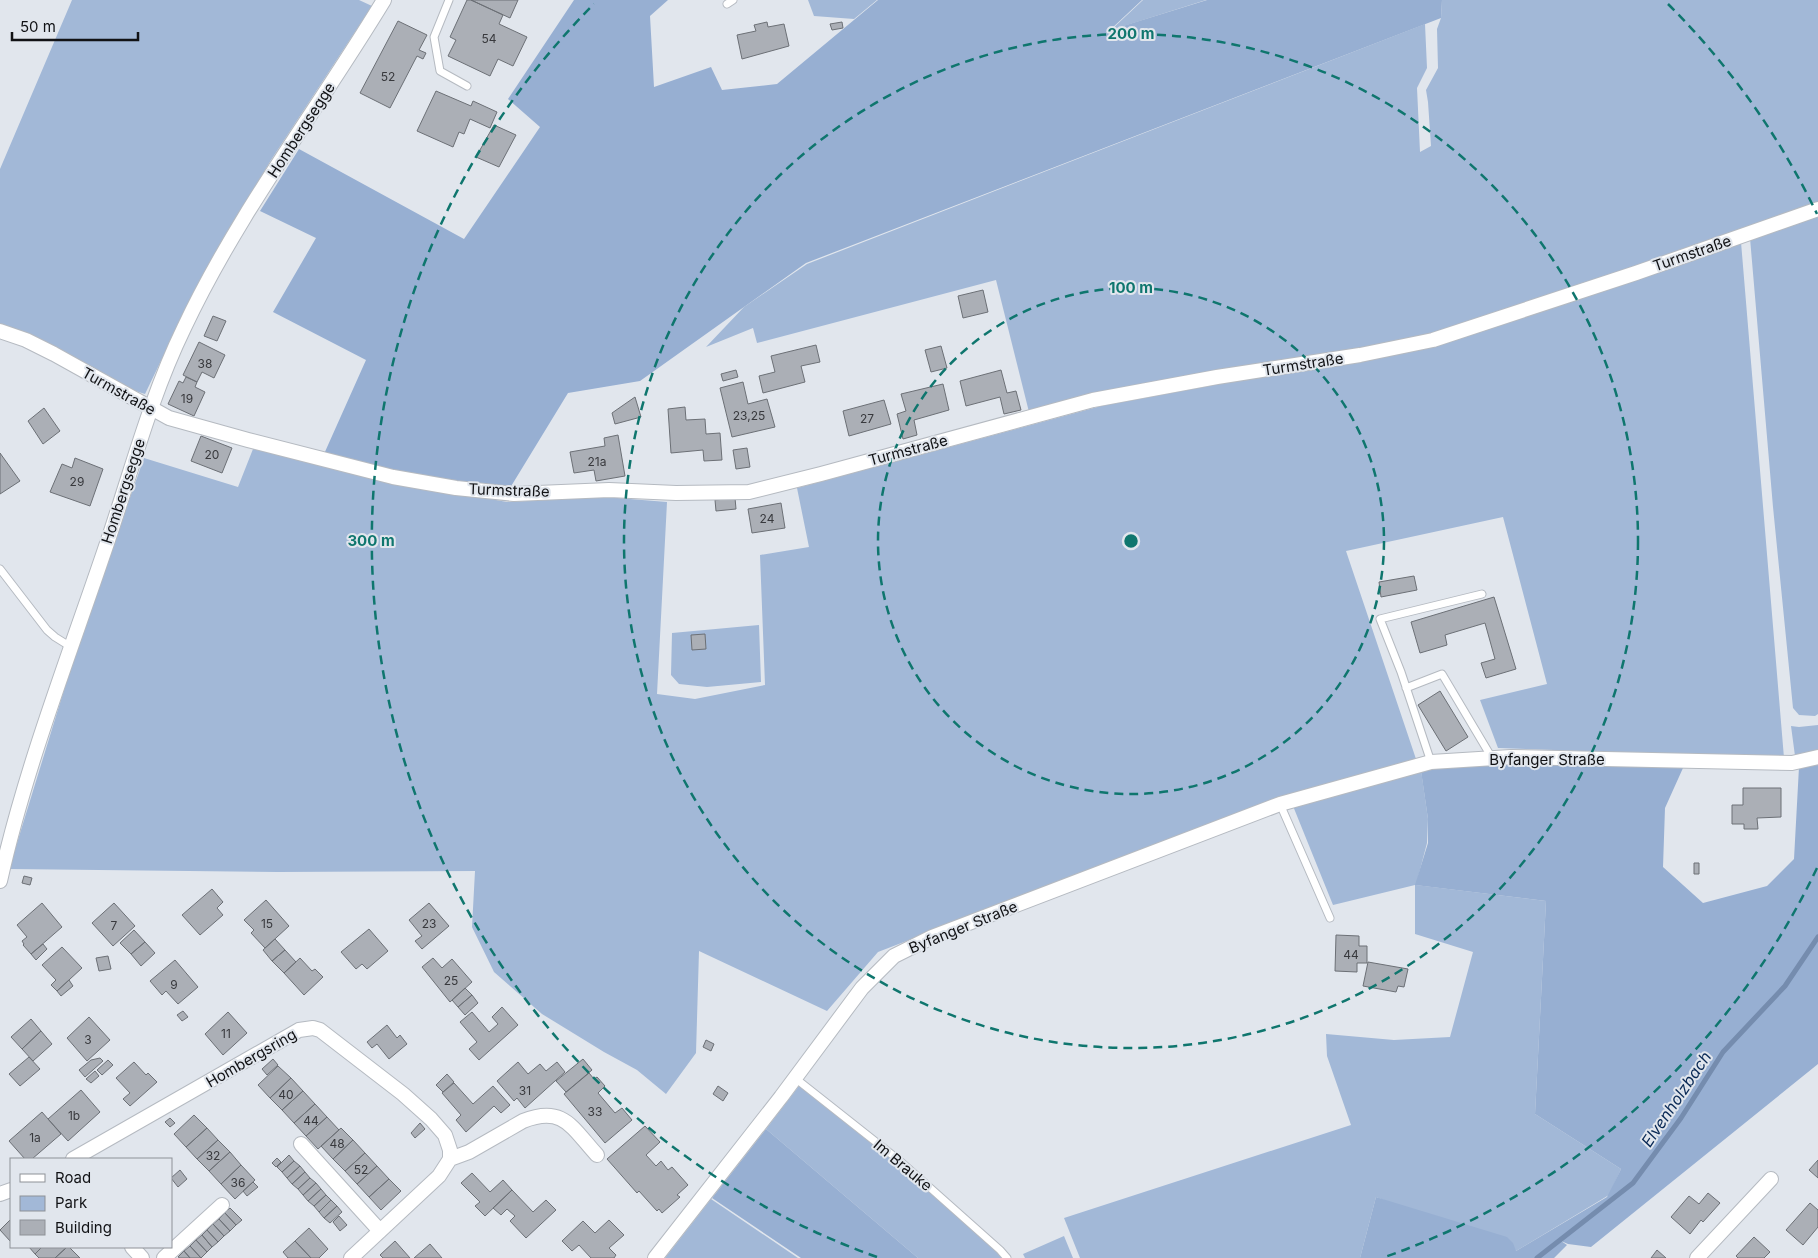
<svg xmlns="http://www.w3.org/2000/svg" width="1818" height="1258" font-family="Inter,sans-serif">
  <style>
    .green { fill: #a2b8d7 }
    .forest { fill: #97afd2 }
    .lines { fill: none; stroke-linecap: round; stroke-linejoin: round }
    .stream { stroke: #758cae; stroke-width: 5 }
    .building { fill: #abafb6; stroke: #6c7076 }
    .service-casing { stroke: #b5bac1; stroke-width: 9 }
    .minor-casing { stroke: #b5bac1; stroke-width: 16 }
    .service { stroke: #fff; stroke-width: 7 }
    .minor { stroke: #fff; stroke-width: 14 }
    .ring { fill: none; stroke: #0f766e; stroke-width: 2.5; stroke-dasharray: 9 6 }
    .labels { text-anchor: middle; dominant-baseline: central; stroke-width: 4; stroke-linejoin: round; paint-order: stroke }
    .number-label { font-size: 12px; fill: #38393d }
    .street-label { font-size: 15px; fill: #111215; stroke: #e1e6ed }
    .water-label { font-size: 16px; font-style: italic; fill: #092955; stroke: #e1e6ed }
    .centre { fill: #0f766e; stroke: #e1e6ed; stroke-width: 2.5 }
    .ring-label { font-size: 15px; text-anchor: middle; font-weight: bold; fill: #0f766e; stroke: #e1e6ed; stroke-width: 4; stroke-linejoin: round; paint-order: stroke }
  </style>
  <rect width="100%" height="100%" fill="#e1e6ed"/>
  <path class="green" d="M72 0H359L372 6 271 160 198 284 145 394 126 388 0 326V169Z
    M808 0H877L854 19 814 16Z
    M1143 0H1206L1111 30Z
    M1442 0H1818V205L1432 336 1029 412 996 280 757 343 753 328 706 347 744 307 807 264 1425 24 1427 68 1417 88 1420 152 1431 146 1428 102 1426 90 1438 68 1437 29 1441 18Z
    M1818 214V714L1815 716 1799 715 1793 708 1773 507 1750 238Z
    M1741 242 1784 758 1498 748 1480 700 1547 684 1503 517 1346 551 1416 759 1228 817 878 952 827 1011 699 951 696 1053 666 1094 637 1070 604 1052 542 1014 494 972 472 927 475 871 278 872 9 869 80 638 144 458 238 487 253 449 393 481 507 502 605 497 667 502 657 694 695 699 765 685 760 555 809 547 797 488 1101 406 1418 347Z
    M759 625 761 682 707 687 679 684 671 675 672 633Z
    M1818 725V750L1795 756 1791 726 1799 727Z
    M1421 770 1428 819 1427 843 1416 885 1546 901 1535 1114 1621 1169 1609 1195 1516 1251 1376 1197 1360 1258H1080L1064 1218 1351 1125 1327 1056 1326 1034 1394 1040 1450 1037 1473 952 1415 934V885L1333 905 1293 806Z
    M799 1086 900 1166 997 1252 1002 1258H918L766 1129Z
    M711 1199 798 1258H665Z
    M1064 1236 1073 1258H1025L1023 1254Z"/>
  <path class="forest" d="M574 0H668L650 16 654 87 711 67 722 90 777 84 878 0H1142L1110 30 1207 0H1442L1441 18 806 263 640 381 568 393 510 488 457 483 395 471 324 454 366 360 273 312 316 238 260 211 299 149 464 239 540 127 508 99Z
    M1485 762 1683 768 1665 808 1663 867 1703 903 1767 886 1794 859 1799 767 1818 763V1064L1591 1247 1568 1244 1561 1241 1567 1245 1554 1258H1360L1376 1197 1507 1237 1513 1243 1516 1251 1607 1197 1621 1169 1535 1114 1546 901 1415 885 1428 843V819L1421 771Z
    M766 1129 918 1258H801L712 1198Z"/>
  <g class="lines">
    <path class="stream" d="M1537 1258 1633 1183 1681 1118 1723 1052 1785 986 1818 937"/>
  </g>
  <path class="building" d="M467 0H471L503 15 499 24 527 37 513 66 498 59 490 76 448 56 456 40 450 37Z
    M471 0H518L510 18Z
    M398 21 427 35 419 50 426 53 423 59 417 56 390 108 360 93Z
    M767 22 768 27 784 24 789 46 742 59 737 35 756 31 754 25Z
    M842 22 843 28 832 30 830 24Z
    M436 91 471 106 473 101 497 112 490 128 470 119 464 134 459 132 453 147 417 131Z
    M494 125 516 135 499 167 476 157Z
    M983 290 988 312 963 318 958 296Z
    M213 316 226 321 217 341 204 336Z
    M199 342 225 355 214 378 202 372 197 382 183 375Z
    M816 345 820 362 801 366 805 382 763 393 759 376 775 372 771 356Z
    M941 346 947 368 931 372 925 350Z
    M736 370 738 377 723 381 721 374Z
    M1001 370 1007 393 1016 391 1021 410 1004 414 1000 397 966 406 960 381Z
    M186 377 197 382 195 387 205 392 194 416 168 404 179 381 183 383Z
    M743 382 748 404 767 399 775 427 732 437 720 388Z
    M943 384 949 410 914 420 917 435 903 439 897 414 906 411 901 394Z
    M635 397 641 417 615 424 612 413Z
    M884 400 891 424 849 436 843 411Z
    M685 407 686 420 705 419 706 434 720 433 722 460 704 461 703 450 671 453 668 409Z
    M44 408 60 431 43 444 28 421Z
    M618 435 625 476 596 481 594 470 574 473 570 452 605 446 604 438Z
    M201 436 232 448 222 473 191 461Z
    M747 448 750 467 736 469 733 450Z
    M0 453 20 481 0 494Z
    M75 458 103 469 90 506 50 492 62 464 72 468Z
    M735 498 736 509 716 511 715 500Z
    M781 503 785 528 752 533 748 509Z
    M1414 576 1417 590 1381 597 1379 582Z
    M1494 597 1516 669 1486 678 1481 663 1495 659 1485 623 1445 635 1447 645 1420 653 1411 622Z
    M705 634 706 649 692 650 691 635Z
    M1440 691 1468 737 1446 751 1418 705Z
    M1743 788H1781V817L1757 818 1758 829H1744V824H1732V805H1743Z
    M1694 863H1699V874H1694Z
    M24 876 32 878 30 885 22 883Z
    M212 889 223 902 217 908 223 915 200 935 182 915Z
    M266 900 289 926 265 948 251 933 254 930 244 920Z
    M42 903 62 927 31 954 23 945 24 944 22 941 27 937 17 925Z
    M114 903 135 926 113 946 92 923Z
    M429 903 449 926 422 949 415 941 422 936 409 920Z
    M369 929 388 951 367 969 362 964 356 969 341 952Z
    M134 930 145 942 131 954 120 943Z
    M1336 935 1359 936V946H1367V963H1357V972L1335 971Z
    M275 939 285 950 272 961 263 950Z
    M145 942 155 953 141 966 131 954Z
    M43 944 47 949 36 960 31 954Z
    M62 947 82 968 57 991 51 985 56 980 42 965Z
    M285 950 296 962 284 973 272 961Z
    M108 956 111 969 99 971 96 958Z
    M300 958 312 971 315 969 323 977 304 995 284 973Z
    M433 958 442 968 452 959 472 982 450 1002 422 967Z
    M175 960 198 987 178 1004 166 991 162 995 150 981Z
    M1368 962 1408 969 1404 987 1398 986 1396 992 1363 986Z
    M69 980 73 986 61 996 57 991Z
    M465 988 472 995 458 1007 452 1000Z
    M472 995 478 1003 465 1015 458 1007Z
    M502 1007 518 1025 479 1060 469 1049 477 1042 460 1022 472 1012 489 1032 498 1024 492 1017Z
    M183 1011 188 1017 182 1021 177 1015Z
    M228 1012 247 1033 223 1055 205 1034Z
    M89 1017 110 1040 87 1061 67 1038Z
    M31 1019 41 1031 22 1049 11 1037Z
    M387 1025 397 1038 400 1035 407 1044 389 1059 377 1044 372 1048 367 1042Z
    M41 1031 52 1044 33 1061 22 1049Z
    M706 1040 714 1044 711 1051 703 1047Z
    M29 1057 40 1069 20 1086 9 1074Z
    M100 1058 103 1061 85 1077 79 1070 91 1060Z
    M273 1059 278 1065 267 1075 262 1069Z
    M583 1059 592 1070 566 1092 556 1081Z
    M108 1060 113 1065 102 1075 97 1070Z
    M134 1062 146 1075 148 1073 157 1082 130 1106 123 1099 130 1093 116 1078Z
    M518 1062 528 1074 540 1064 546 1071 557 1062 565 1072 525 1108 517 1098 514 1101 497 1081Z
    M278 1066 291 1078 270 1098 258 1085Z
    M95 1071 99 1076 91 1083 86 1079Z
    M589 1073 594 1079 597 1077 605 1086 598 1093 615 1113 622 1108 632 1120 605 1143 564 1094Z
    M447 1074 454 1082 443 1092 436 1085Z
    M291 1078 303 1091 282 1110 270 1098Z
    M454 1083 473 1104 493 1086 510 1105 501 1113 494 1106 466 1132 456 1120 461 1115 442 1093Z
    M718 1086 728 1093 723 1101 713 1094Z
    M81 1090 100 1112 68 1141 48 1119Z
    M303 1091 315 1104 294 1123 282 1110Z
    M315 1104 327 1117 306 1136 294 1123Z
    M42 1112 61 1134 32 1159H25L9 1141Z
    M194 1115 207 1128 186 1147 174 1134Z
    M327 1117 339 1130 318 1149 306 1136Z
    M170 1118 175 1123 170 1127 165 1122Z
    M420 1123 425 1129 415 1138 411 1133Z
    M645 1126 660 1142 646 1155 656 1166 661 1161 668 1170 672 1167 688 1185 677 1195 680 1197 662 1213 659 1209 657 1211 639 1191 637 1193 607 1159Z
    M207 1128 218 1140 197 1159 186 1147Z
    M341 1128 353 1140 333 1159 321 1146Z
    M218 1140 230 1152 209 1171 197 1159Z
    M353 1140 365 1153 345 1171 333 1159Z
    M230 1152 241 1165 221 1184 209 1171Z
    M365 1153 377 1166 357 1184 345 1171Z
    M289 1155 294 1161 282 1172 277 1167Z
    M277 1158 281 1162 276 1167 272 1163Z
    M1818 1160V1178L1809 1170Z
    M294 1161 300 1166 287 1178 282 1172Z
    M241 1165 255 1180 235 1199 221 1184Z
    M300 1166 305 1172 292 1184 287 1178Z
    M377 1166 389 1179 369 1197 357 1184Z
    M180 1170 187 1179 178 1187 171 1178Z
    M305 1172 310 1178 298 1189 292 1184Z
    M472 1173 490 1192 503 1180 512 1190 485 1216 475 1206 480 1202 461 1183Z
    M310 1178 316 1183 303 1195 298 1189Z
    M389 1179 401 1191 381 1210 369 1197Z
    M253 1182 258 1187 247 1196 243 1191Z
    M316 1183 321 1189 308 1201 303 1195Z
    M321 1189 326 1195 314 1206 308 1201Z
    M512 1190 533 1212 546 1200 556 1210 526 1238 510 1221 515 1216 507 1209 501 1215 493 1208Z
    M1708 1193 1720 1203 1703 1222 1701 1220 1690 1234 1671 1217 1689 1196 1699 1204Z
    M326 1195 331 1200 319 1212 314 1206Z
    M331 1200 337 1206 324 1218 319 1212Z
    M1810 1203 1818 1210V1227L1803 1245 1786 1230Z
    M337 1206 342 1212 330 1223 324 1218Z
    M230 1208 242 1220 236 1225 225 1213Z
    M225 1213 236 1225 230 1231 219 1219Z
    M339 1216 347 1225 340 1231 333 1222Z
    M11 1219V1242L0 1230Z
    M219 1219 230 1231 224 1236 213 1224Z
    M609 1220 624 1235 609 1248 616 1255 614 1258H591L579 1245 572 1251 562 1241 583 1221 595 1233Z
    M213 1224 224 1236 218 1242 207 1230Z
    M309 1228 328 1249 319 1258H311L295 1241Z
    M207 1230 218 1242 212 1247 202 1235Z
    M202 1235 212 1247 207 1252 196 1240Z
    M1754 1237 1770 1252 1764 1258H1738L1736 1256Z
    M196 1240 207 1252 201 1258 190 1246Z
    M295 1241 311 1258H288L283 1252Z
    M395 1241 410 1258H383L380 1255Z
    M430 1244 442 1258H414Z
    M190 1246 201 1258H190L184 1251Z
    M29 1247H42L35 1254Z
    M42 1247H67L55 1258H39L35 1254Z
    M67 1247H69L80 1258H55Z
    M1657 1250 1666 1258H1651Z
    M184 1251 190 1258H180L178 1257Z"/>
  <g class="lines">
    <g class="service-casing">
      <path id="service" d="M449 0 434 37 440 71 467 86
        M727 4 733 0
        M0 569 47 630 55 637 71 647
        M1406 688 1442 674 1492 758
        M1431 762 1401 672 1380 619 1482 594
        M1280 804 1330 918
        M795 1078 900 1161 1000 1250 1007 1258"/>
    </g>
    <g class="minor-casing">
      <path id="minor" d="M0 331 26 340 54 354 169 418 248 440 393 477 456 488 514 494 609 490 676 493 749 492 821 474 1093 400 1217 377 1360 355 1433 340 1636 273 1818 209
        M0 881C25 769 67 661 104 552 130 477 149 400 184 328 238 213 318 109 384 0
        M301 1144 380 1231
        M73 1159 299 1030 313 1028 320 1030 403 1094 431 1119 445 1135 450 1150V1159L439 1176 351 1258
        M450 1159 469 1152 523 1121C564 1105 572 1128 597 1155
        M0 1194 11 1190
        M132 1247 142 1258
        M164 1258 222 1205
        M655 1258 781 1097 862 988 894 956 932 937 1280 804 1431 762 1511 757 1792 763 1818 757
        M1697 1258 1771 1179"/>
    </g>
    <use href="#service" class="service"/>
    <use href="#minor" class="minor"/>
  </g>
  <g class="ring">
    <circle cx="1131" cy="541" r="253"/>
    <circle cx="1131" cy="541" r="507"/>
    <path d="M1817 868A760 760 0 0 1 1385 1257M877 1257A760 760 0 0 1 594 4M1668 4A760 760 0 0 1 1817 214"/>
  </g>
  <g class="labels">
    <g class="number-label">
      <text x="489" y="38">54</text>
      <text x="388" y="76">52</text>
      <text x="205" y="363">38</text>
      <text x="187" y="398">19</text>
      <text x="749" y="415">23,25</text>
      <text x="867" y="418">27</text>
      <text x="212" y="454">20</text>
      <text x="597" y="461">21a</text>
      <text x="77" y="481">29</text>
      <text x="767" y="518">24</text>
      <text x="267" y="923">15</text>
      <text x="429" y="923">23</text>
      <text x="114" y="925">7</text>
      <text x="1351" y="954">44</text>
      <text x="451" y="980">25</text>
      <text x="174" y="984">9</text>
      <text x="226" y="1033">11</text>
      <text x="88" y="1039">3</text>
      <text x="525" y="1090">31</text>
      <text x="286" y="1094">40</text>
      <text x="595" y="1111">33</text>
      <text x="74" y="1115">1b</text>
      <text x="311" y="1120">44</text>
      <text x="35" y="1137">1a</text>
      <text x="337" y="1143">48</text>
      <text x="213" y="1155">32</text>
      <text x="361" y="1169">52</text>
      <text x="238" y="1182">36</text>
    </g>
    <g class="street-label">
      <text transform="translate(301 130) rotate(-57)">Hombergsegge</text>
      <text transform="translate(1692 253) rotate(-19)">Turmstraße</text>
      <text transform="translate(1303 364) rotate(-9)">Turmstraße</text>
      <text transform="translate(119 391) rotate(29)">Turmstraße</text>
      <text transform="translate(908 450) rotate(-15)">Turmstraße</text>
      <text transform="translate(509 490) rotate(2)">Turmstraße</text>
      <text transform="translate(123 491) rotate(-72)">Hombergsegge</text>
      <text x="1547" y="759">Byfanger Straße</text>
      <text transform="translate(963 927) rotate(-22)">Byfanger Straße</text>
      <text transform="translate(251 1058) rotate(-30)">Hombergsring</text>
      <text transform="translate(903 1165) rotate(40)">Im Brauke</text>
    </g>
    <g class="water-label">
      <text transform="translate(1676 1099) rotate(-56)">Elvenholzbach</text>
    </g>
  </g>
  <circle cx="1131" cy="541" r="8" class="centre"/>
  <g class="ring-label">
    <text x="1131" y="39">200 m</text>
    <text x="1131" y="293">100 m</text>
    <text x="371" y="546">300 m</text>
  </g>
  <rect x="10" y="1158" width="162" height="90" fill="#e1e6ed" stroke="#8e9197"/>
  <rect x="20" y="1174" width="25" height="8" fill="#ffffff" stroke="#8e9197"/>
  <text x="55" y="1183" font-size="15" fill="#111215">Road</text>
  <rect x="20" y="1196" width="25" height="15" fill="#a2b8d7" stroke="#8e9197"/>
  <text x="55" y="1208" font-size="15" fill="#111215">Park</text>
  <rect x="20" y="1220" width="25" height="15" fill="#abafb6" stroke="#8e9197"/>
  <text x="55" y="1233" font-size="15" fill="#111215">Building</text>
  <path d="M12 32v8h126v-8" fill="none" stroke="#111215" stroke-width="2.5"/>
  <text x="20" y="32" font-size="15" fill="#111215" stroke="#e1e6ed" stroke-width="4" paint-order="stroke">50 m</text>
</svg>
